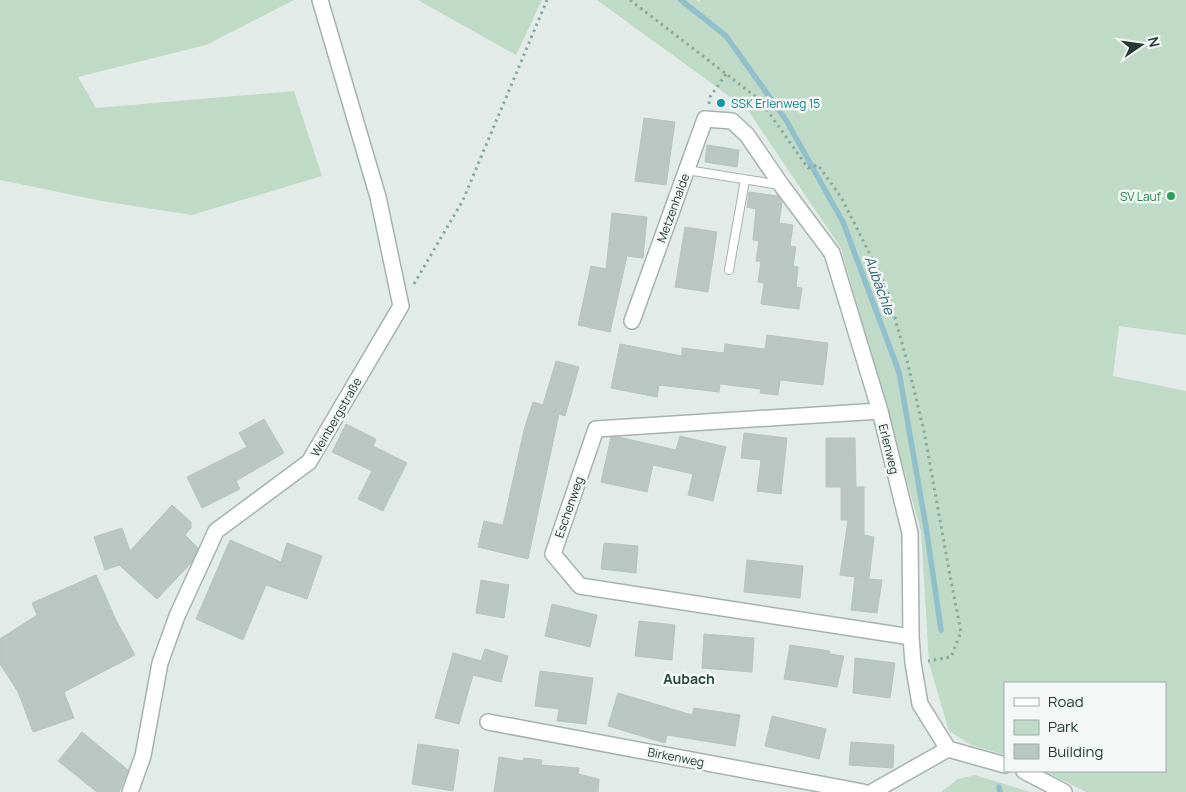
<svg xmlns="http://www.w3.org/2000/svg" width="1186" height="792" font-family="Manrope,sans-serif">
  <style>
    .green { fill: #bfdac6 }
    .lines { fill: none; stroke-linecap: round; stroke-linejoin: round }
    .stream { stroke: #92c0ca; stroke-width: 5.5 }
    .building { fill: #b9c6c1; stroke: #b6c4bf }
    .lane-casing { stroke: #a6b2af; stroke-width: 10 }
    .street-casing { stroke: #a6b2af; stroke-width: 18 }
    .path { stroke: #88aba0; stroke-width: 3; stroke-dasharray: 2.5 4; stroke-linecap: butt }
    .lane { stroke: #fff; stroke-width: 8 }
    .street { stroke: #fff; stroke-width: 15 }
    .culture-dot { fill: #0f9aa8; stroke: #f3f8f6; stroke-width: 2 }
    .leisure-dot { fill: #2e9e5b; stroke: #f3f8f6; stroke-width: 2 }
    .labels { text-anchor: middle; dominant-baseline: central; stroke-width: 5; stroke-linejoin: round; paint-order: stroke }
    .culture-label { font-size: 12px; fill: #0d838f; stroke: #f3f8f6; text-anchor: start }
    .leisure-label { font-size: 12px; fill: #27864d; stroke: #f3f8f6; text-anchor: end }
    .street-label { font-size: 12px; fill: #253a35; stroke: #f3f8f6 }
    .water-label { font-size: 14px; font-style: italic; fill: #26626f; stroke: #f3f8f6 }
    .neighbourhood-label { font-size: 14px; font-weight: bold; fill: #234a41; stroke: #f3f8f6 }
  </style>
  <rect width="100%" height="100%" fill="#e3ebe8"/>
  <path class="green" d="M0 0H294L206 45 78 77 96 108 294 91 322 176 192 215 102 201 0 180Z
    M418 0H542L516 55Z
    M597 0H697L699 2 700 0H1186V335L1119 326 1113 376 1186 391V792H1086L1044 771H1165V683H1005V755L971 745 949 731 929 663 921 531 841 248 747 109Z
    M975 775 1030 792H941L958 779Z"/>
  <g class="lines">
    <path class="stream" d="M681 0 726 36 786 120 843 222 899 372 926 527 941 630
      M999 787 1000 792"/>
  </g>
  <path class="building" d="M644 118 675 122 666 185 635 181Z
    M707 145 739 150 737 167 705 162Z
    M749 192 778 196 782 202 779 223 793 225 790 246 796 247 793 266 798 267 796 287 802 288 799 309 761 304 764 283 758 282 761 261H756L759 241 753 240 756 209 747 207Z
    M612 213 647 217 643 258 627 256 610 332 578 325 591 266 606 269Z
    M685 227 717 232 708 292 675 287Z
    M767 335 828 343 823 385 780 380 778 395 760 393 761 389 720 384 719 392 659 385 657 397 611 388 620 344 682 356V348L724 353 725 344 765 349Z
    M556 361 579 367 565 416 559 414 528 559 478 547 484 521 503 525 524 430 533 402 543 405Z
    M264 419 284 453 236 481 240 489 202 508 187 477 247 447 239 433Z
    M346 424 376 439 373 446 407 463 383 511 358 499 372 471 332 452Z
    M744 433 787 438 781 494 757 491 761 460 741 458Z
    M680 436 726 447 713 501 688 495 693 474 653 465 647 492 601 482 611 437H618L676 450Z
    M826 438H855L856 487H864V535L874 537 869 579 882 580 877 613 851 610 855 577 865 578 840 575 848 520H841V487H826Z
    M172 505 191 522V528L185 535 198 548 192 562 157 599 119 565 105 570 94 537 122 528 130 551Z
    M230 540 281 562 287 543 322 556 307 599 266 585 243 640 196 619Z
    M604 543 638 546 636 573 601 569Z
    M747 560 803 566 800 598 744 592Z
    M96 575 116 620 135 655 64 692 74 718 33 732 18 692 0 664V639L37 615 32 603Z
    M481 580 509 585 504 618 476 613Z
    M552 604 597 615 590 647 545 636Z
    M639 621 675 625 672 660 635 656Z
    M704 634 754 638 752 672 702 668Z
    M790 645 830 651 829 654 844 656 837 687 784 679Z
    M485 649 508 656 501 682 473 675 459 724 435 718 453 653 481 661Z
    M855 658 895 663 890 698 853 693Z
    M540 671 593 678 586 724 557 721 559 709 535 706Z
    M618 693 692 715 694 708 740 715 735 746 667 735 665 743 608 726Z
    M772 716 826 729 819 759 765 746Z
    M82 732 128 770 119 792H97L58 761Z
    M851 742 894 745 893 768 849 765Z
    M418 744 459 750 453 791 412 784Z
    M499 757 523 761 524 758 542 760 541 765 579 768 578 774 599 779 598 792H494Z"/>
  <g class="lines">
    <g class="lane-casing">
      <path id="lane" d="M687 170 780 185
        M729 270 745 180"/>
    </g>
    <g class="street-casing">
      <path id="street" d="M632 321 705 119 732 121 747 135 782 186 832 253 880 411 910 533 911 637 913 663 920 704 948 749 1005 765
        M880 411 596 429 553 554 580 586 911 637
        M488 722 863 792
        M1024 771 1064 792
        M130 792 143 756 160 663 177 616 216 531 309 462 401 306 378 197 320 0
        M872 792 948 749"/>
    </g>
    <path class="path" d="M630 0 760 100 808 168 818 165 841 197 886 286 907 361 924 431 951 581 961 632 951 657 928 661
      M709 104 710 97 726 74
      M414 284 463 200 547 0"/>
    <use href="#lane" class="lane"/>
    <use href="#street" class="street"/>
  </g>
  <circle class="culture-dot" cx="721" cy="103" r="5"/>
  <circle class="leisure-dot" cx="1171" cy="196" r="5"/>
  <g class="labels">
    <g class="culture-label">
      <text x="731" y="103">SSK Erlenweg 15</text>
    </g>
    <g class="leisure-label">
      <text x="1161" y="196">SV Lauf</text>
    </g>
    <g class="street-label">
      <text transform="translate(673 208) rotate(-70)">Metzenhalde</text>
      <text transform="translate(336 417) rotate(-60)">Weinbergstraße</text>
      <text transform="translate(889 449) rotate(76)">Erlenweg</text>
      <text transform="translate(569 507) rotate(-71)">Eschenweg</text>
      <text transform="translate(676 757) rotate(11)">Birkenweg</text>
    </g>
    <g class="water-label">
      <text transform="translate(880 285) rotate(70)">Aubächle</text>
    </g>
    <g class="neighbourhood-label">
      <text x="689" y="678">Aubach</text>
    </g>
  </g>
  <rect x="1004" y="682" width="162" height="90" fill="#f3f8f6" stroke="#a1aca9"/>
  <rect x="1014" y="698" width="25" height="8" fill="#ffffff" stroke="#a1aca9"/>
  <text x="1048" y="707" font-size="15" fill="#253a35">Road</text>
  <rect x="1014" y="720" width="25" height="15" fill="#bfdac6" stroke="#a1aca9"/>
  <text x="1048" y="732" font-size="15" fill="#253a35">Park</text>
  <rect x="1014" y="744" width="25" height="15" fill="#b9c6c1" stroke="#a1aca9"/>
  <text x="1048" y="757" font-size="15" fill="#253a35">Building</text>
  <g transform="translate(1141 45) rotate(77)" stroke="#f3f8f6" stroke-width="4" paint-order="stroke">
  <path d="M0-4L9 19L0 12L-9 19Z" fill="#253a35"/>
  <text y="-8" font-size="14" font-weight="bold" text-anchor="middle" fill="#253a35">N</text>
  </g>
</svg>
